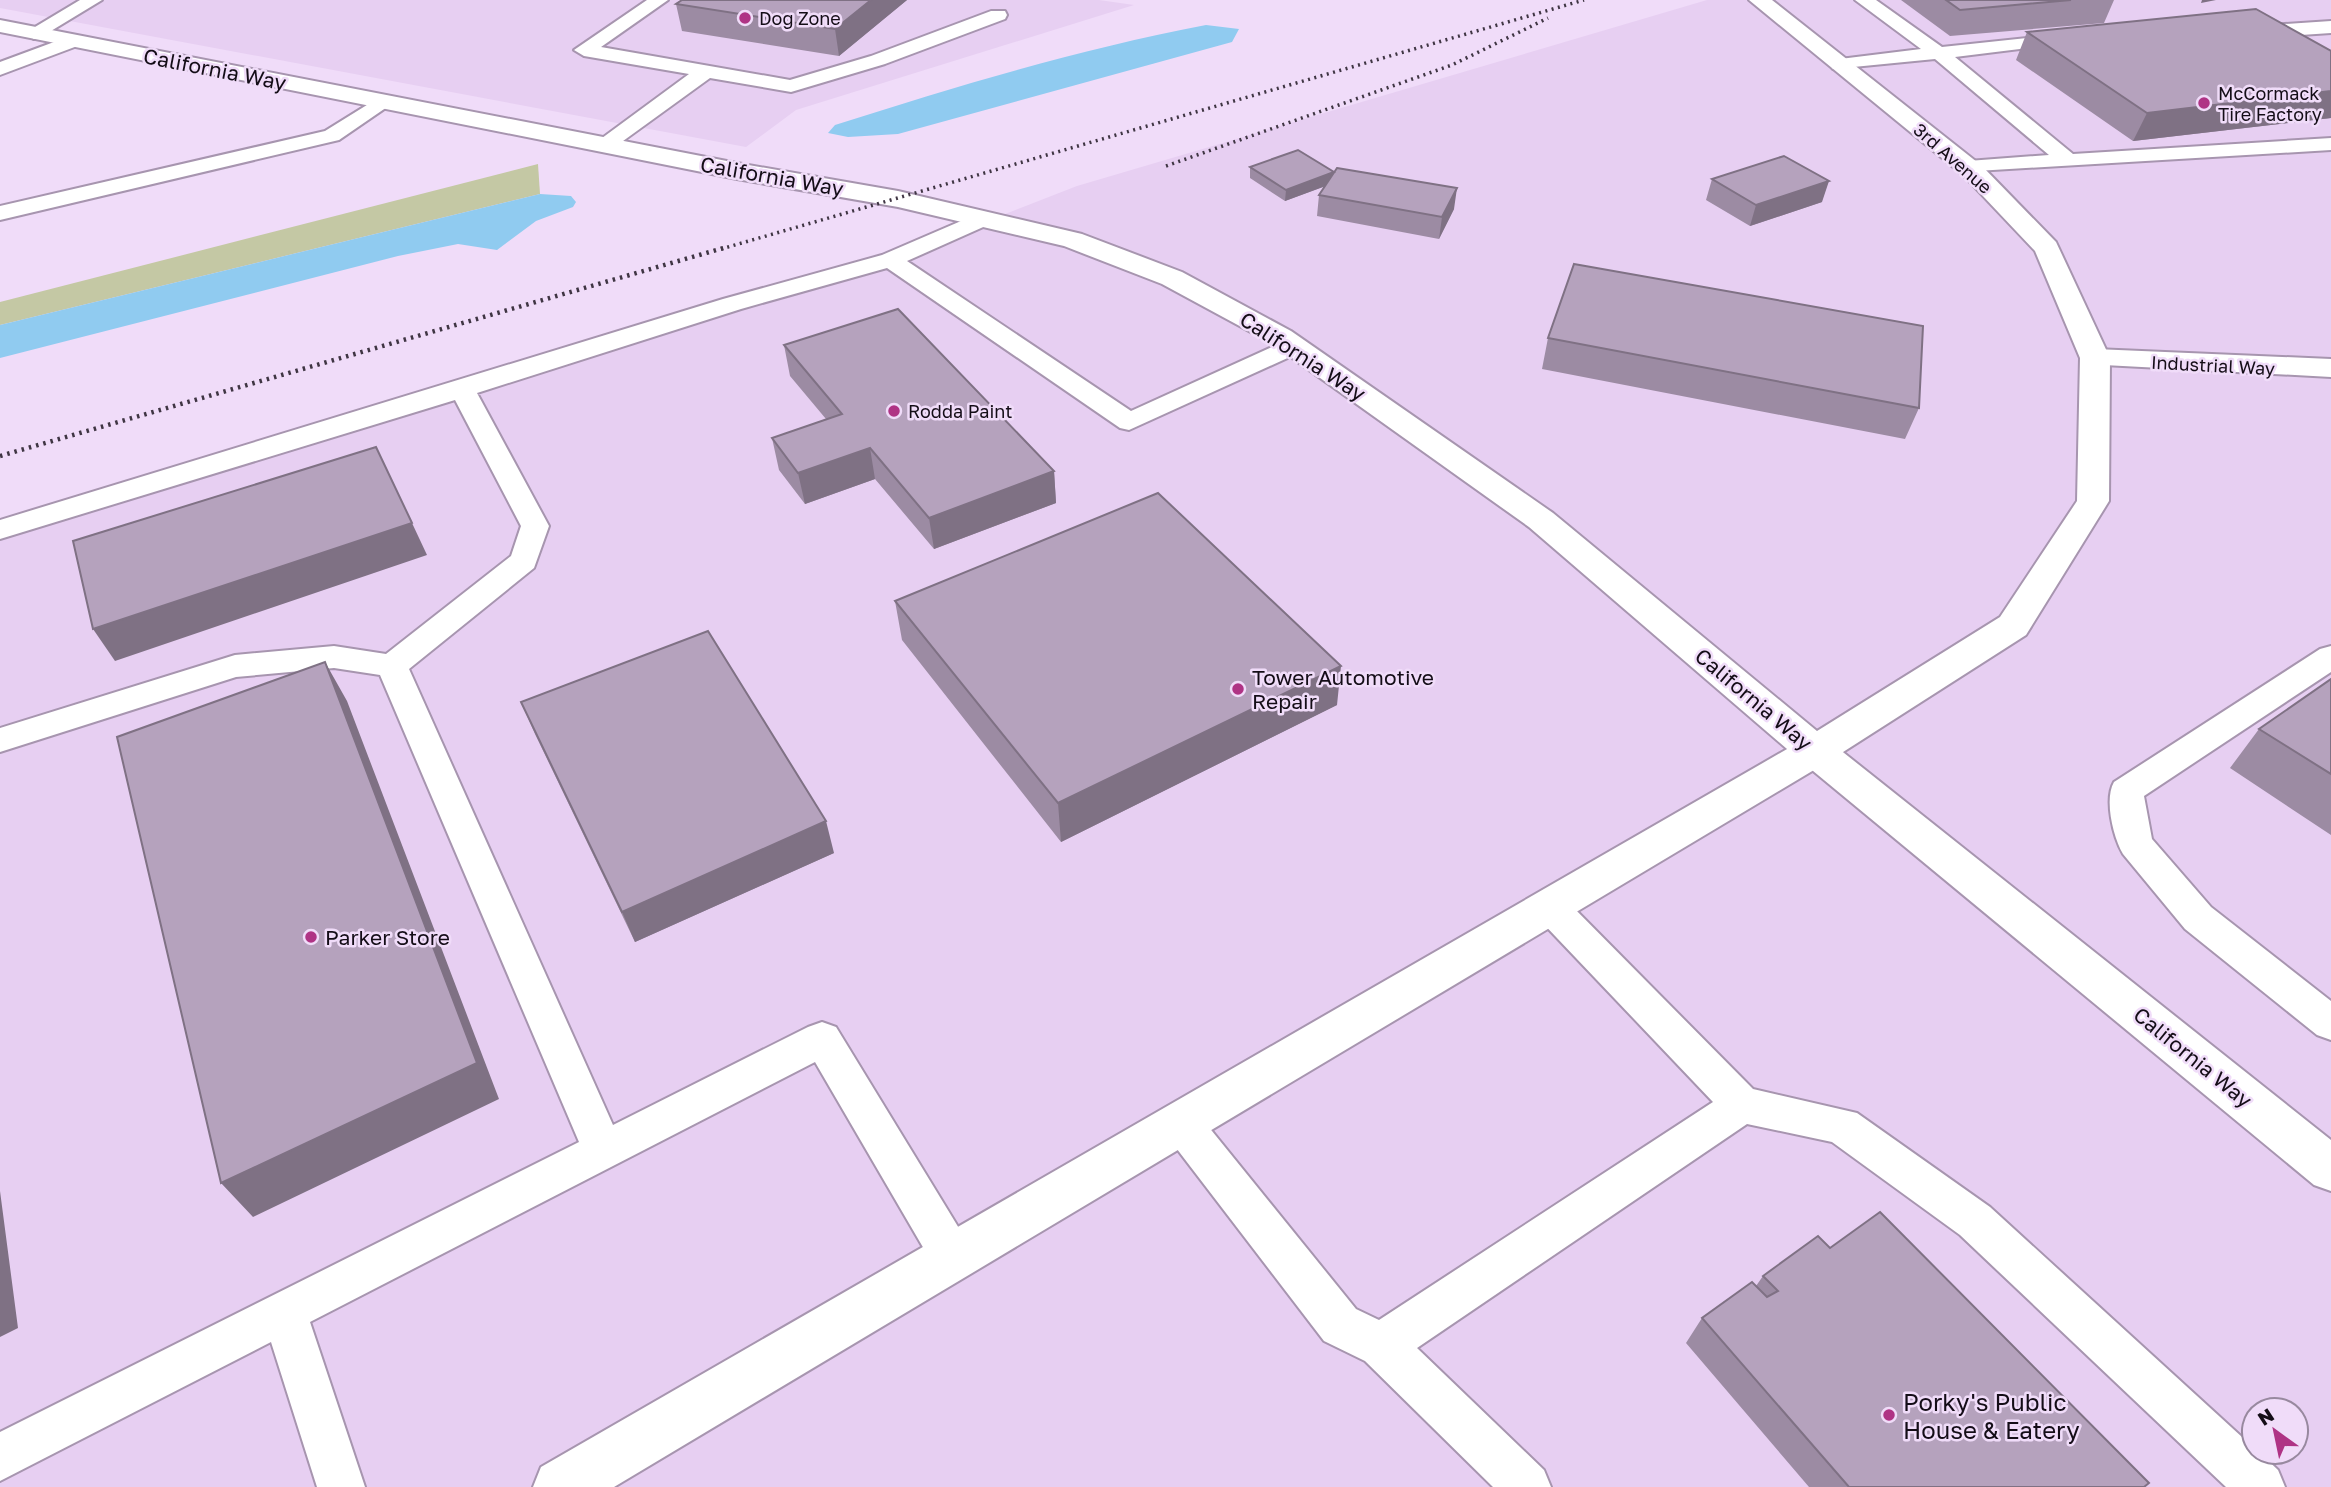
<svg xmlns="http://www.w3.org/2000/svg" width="2331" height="1487" font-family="'Golos Text',sans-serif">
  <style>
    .built { fill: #e7cff2; fill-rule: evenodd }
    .green { fill: #c4c8a4 }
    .water { fill: #90cbf0 }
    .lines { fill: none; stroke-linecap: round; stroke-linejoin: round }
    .service-casing { stroke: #a795af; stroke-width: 4 }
    .minor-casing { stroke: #a795af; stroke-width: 4 }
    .tertiary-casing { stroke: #a795af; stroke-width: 4 }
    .trunk-casing { stroke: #a795af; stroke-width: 4 }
    .service { fill: #fff; fill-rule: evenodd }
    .minor { fill: #fff; fill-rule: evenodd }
    .tertiary { fill: #fff; fill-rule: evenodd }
    .trunk { fill: #fff; fill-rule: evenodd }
    .rail-far1 { stroke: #3f3543; stroke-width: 3.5; stroke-dasharray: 2 4.5; stroke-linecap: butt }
    .rail { stroke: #3f3543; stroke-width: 4.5; stroke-dasharray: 2.5 5; stroke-linecap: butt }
    .wall { fill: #9c8ba3 }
    .shaded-wall { fill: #7f7184 }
    .building { fill: #b5a2bd; stroke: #7f7184; stroke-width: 2 }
    .poi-dot { fill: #af3385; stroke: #f0dcf9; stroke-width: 2.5 }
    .labels { text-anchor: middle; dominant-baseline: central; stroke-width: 5; stroke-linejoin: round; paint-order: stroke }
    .far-poi-label { font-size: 18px; fill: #140d17; stroke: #f0dcf9; text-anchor: start }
    .far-street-label { font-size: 18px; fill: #140d17; stroke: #f0dcf9 }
    .street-label { font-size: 21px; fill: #140d17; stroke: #f0dcf9 }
    .poi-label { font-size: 21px; fill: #140d17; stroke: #f0dcf9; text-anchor: start }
    .near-poi-label { font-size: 24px; fill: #140d17; stroke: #f0dcf9; text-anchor: start }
  </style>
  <rect width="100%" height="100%" fill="#f0dcf9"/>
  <path class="built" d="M0 0H1099L1134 5 796 110 746 147 0 8Z
    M1707 0H2331V1487H0V533L897 256 1077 186ZM2254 1410H2296V1452H2254Z"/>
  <path class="green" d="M538 164 540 194 0 325V302Z"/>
  <path class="water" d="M1206 25 1239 29 1232 42 898 134 848 137 828 133 835 125C957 86 1080 49 1206 25Z
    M540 194 571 196 576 202 573 207 536 221 497 250 458 244 398 256 0 358V325Z"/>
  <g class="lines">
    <g class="service-casing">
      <path id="service" d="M80 0H102L41 37 34 39 25 33Z
        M647 0H668L601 47 790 80 871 56 991 11H1005L1007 15 1005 19 885 64 791 92 710 78 612 149H598L594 145 598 141 689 74 584 56 574 50Z
        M1855 0H1876L1942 47 2074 33 2076 37 2067 43 1955 57 2073 154 2331 138V150L1960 172 1957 167 1960 162 1968 161 2049 155 1935 59 1833 69 1830 65 1840 59 1921 49Z
        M2331 21V33L2270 37 2261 31 2270 25Z
        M73 35 80 37 82 41 80 45 0 75V62Z
        M383 95 393 101 390 105 339 140 0 220V206L325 131Z
        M982 212 993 219 990 224 907 261 1131 411 1285 341H1303L1307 346 1303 351 1129 430 1120 428 887 268 741 309 477 393 549 526 534 568 409 669 613 1125 808 1027 822 1022 836 1027 968 1243 975 1258 968 1273 953 1279 938 1273 815 1062 310 1322 365 1487H317L271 1342 0 1481V1432L579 1142 380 675 334 668 236 677 0 752V728L235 655 334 646 386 654 511 556 521 526 455 400 0 539V520L723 299 882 255Z
        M2331 646V672L2144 796 2152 839 2211 907 2331 1001V1040L2317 1035 2185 929 2123 854C2113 837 2104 799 2114 782L2320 649Z
        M1550 892 1563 897 1753 1089 1857 1113 1990 1207 2254 1448V1452H2259L2278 1470 2285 1487H2226L1960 1235 1832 1142 1747 1124 1417 1348 1544 1470 1551 1487H1493L1365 1361 1324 1341 1167 1136 1161 1123 1167 1110 1181 1105 1195 1110 1356 1309 1379 1320 1713 1102 1537 917 1532 907 1537 897Z"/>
    </g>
    <g class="minor-casing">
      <path id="minor" d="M2095 349 2331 359V377L2085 364 2080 358 2085 352Z"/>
    </g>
    <g class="tertiary-casing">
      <path id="tertiary" d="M0 20 737 163 898 191 1082 234 1182 272 1291 331 1553 513 1829 741 2331 1140V1191L2314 1185 1801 761 1529 527 1271 343 1162 284 1064 246 898 207 737 179 0 32Z"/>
    </g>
    <g class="trunk-casing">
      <path id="trunk" d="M1749 0H1772L1982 166 2056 242 2110 358 2109 501 2026 635 1829 761 614 1487H533L541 1467 1801 741 2000 617 2077 501 2080 358 2035 251 1964 176Z"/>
    </g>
    <use href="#service" class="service"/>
    <use href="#minor" class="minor"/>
    <use href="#tertiary" class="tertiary"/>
    <use href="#trunk" class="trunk"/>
    <path class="rail-far1" d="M1166 166 1452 65 1548 18
      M721 249 1584 0"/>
    <path class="rail" d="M0 456 727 247"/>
  </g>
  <path class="wall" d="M682 0H907L839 56 682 31 676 4Z
    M1901 0H2070H2069H2114L2104 23 1950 36Z
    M2027 32 2331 51V118L2133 141 2016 60Z
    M1250 167 1334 172 1454 209 1439 239 1317 216 1319 195 1325 186 1285 201 1250 178Z
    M1712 179 1822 202 1750 226 1706 200Z
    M1548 338 1919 408 1905 439 1542 369Z
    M784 345 1054 471 1056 503 934 549 875 479 805 504 779 470 772 438 826 419 790 376Z
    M895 601 1337 705 1061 842 902 640Z
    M2331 679V835L2230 768 2259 729Z
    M521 702 834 853 635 942 535 734Z
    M1830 1248 2144 1487H1809L1686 1343 1702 1318 1756 1286 1763 1276Z"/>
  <path class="shaded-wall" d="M871 0H907L839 56 835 29Z
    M2202 0H2216L2201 3Z
    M2331 91V118L2133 141 2147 113Z
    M1334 172V183L1285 201 1286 190Z
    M1829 181 1822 202 1750 226 1756 205Z
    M1457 188 1454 209 1439 239 1442 217Z
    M870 448 875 479 805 504 798 473Z
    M1054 471 1056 503 934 549 929 518Z
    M412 523 427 555 115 661 93 629Z
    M325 662 347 701 499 1099 253 1217 221 1183Z
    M1341 666 1337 705 1061 842 1058 803Z
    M826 821 834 853 635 942 622 912Z
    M0 1191 18 1328 0 1337Z"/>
  <path class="building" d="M682 0H871L835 29 676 4Z
    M1946 0H2071L1960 10Z
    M2256 9 2331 51V91L2147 113 2027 32Z
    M1298 150 1334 172 1286 190 1250 167Z
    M1784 156 1829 181 1756 205 1712 179Z
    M1337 168 1457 188 1442 217 1319 195Z
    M1574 264 1923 326 1919 408 1548 338Z
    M898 309 1054 471 929 518 870 448 798 473 772 438 842 414 784 345Z
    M376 447 412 523 93 629 73 541Z
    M1158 493 1341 666 1058 803 895 601Z
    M708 631 826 821 622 912 521 702Z
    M325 662 477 1063 221 1183 117 737Z
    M2331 679V774L2259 729Z
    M1880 1212 2149 1483 2144 1487H1849L1702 1318 1752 1282 1767 1297 1778 1291 1763 1276 1818 1236 1830 1248Z"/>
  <g class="poi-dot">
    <circle cx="745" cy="18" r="7"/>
    <circle cx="2204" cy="103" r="7"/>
    <circle cx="894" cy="411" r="7"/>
    <circle cx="1238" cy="689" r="7"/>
    <circle cx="311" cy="937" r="7"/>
    <circle cx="1889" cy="1415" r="7"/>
  </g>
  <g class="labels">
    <g class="far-poi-label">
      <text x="759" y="18">Dog Zone</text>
      <text x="2218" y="93">McCormack<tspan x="2218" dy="21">Tire Factory</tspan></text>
      <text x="908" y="411">Rodda Paint</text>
    </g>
    <g class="far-street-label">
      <text transform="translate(1953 158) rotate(41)">3rd Avenue</text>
      <text transform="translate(2213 365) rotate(3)">Industrial Way</text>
    </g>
    <g class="street-label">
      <text transform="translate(215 69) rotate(11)">California Way</text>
      <text transform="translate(772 176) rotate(10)">California Way</text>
      <text transform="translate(1303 356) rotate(33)">California Way</text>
      <text transform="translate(1754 699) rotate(40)">California Way</text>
      <text transform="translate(2193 1057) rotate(39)">California Way</text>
    </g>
    <g class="poi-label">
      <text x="1252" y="677">Tower Automotive<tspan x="1252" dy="24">Repair</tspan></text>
      <text x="325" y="937">Parker Store</text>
    </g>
    <g class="near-poi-label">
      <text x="1903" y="1401">Porky's Public<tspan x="1903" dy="28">House &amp; Eatery</tspan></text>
    </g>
  </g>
  <g transform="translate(2275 1431) rotate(327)"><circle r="33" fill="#f0dcf9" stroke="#98899f" stroke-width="2"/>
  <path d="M0-5L12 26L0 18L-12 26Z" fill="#af3385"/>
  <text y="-10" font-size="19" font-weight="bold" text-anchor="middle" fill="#140d17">N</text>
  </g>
</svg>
